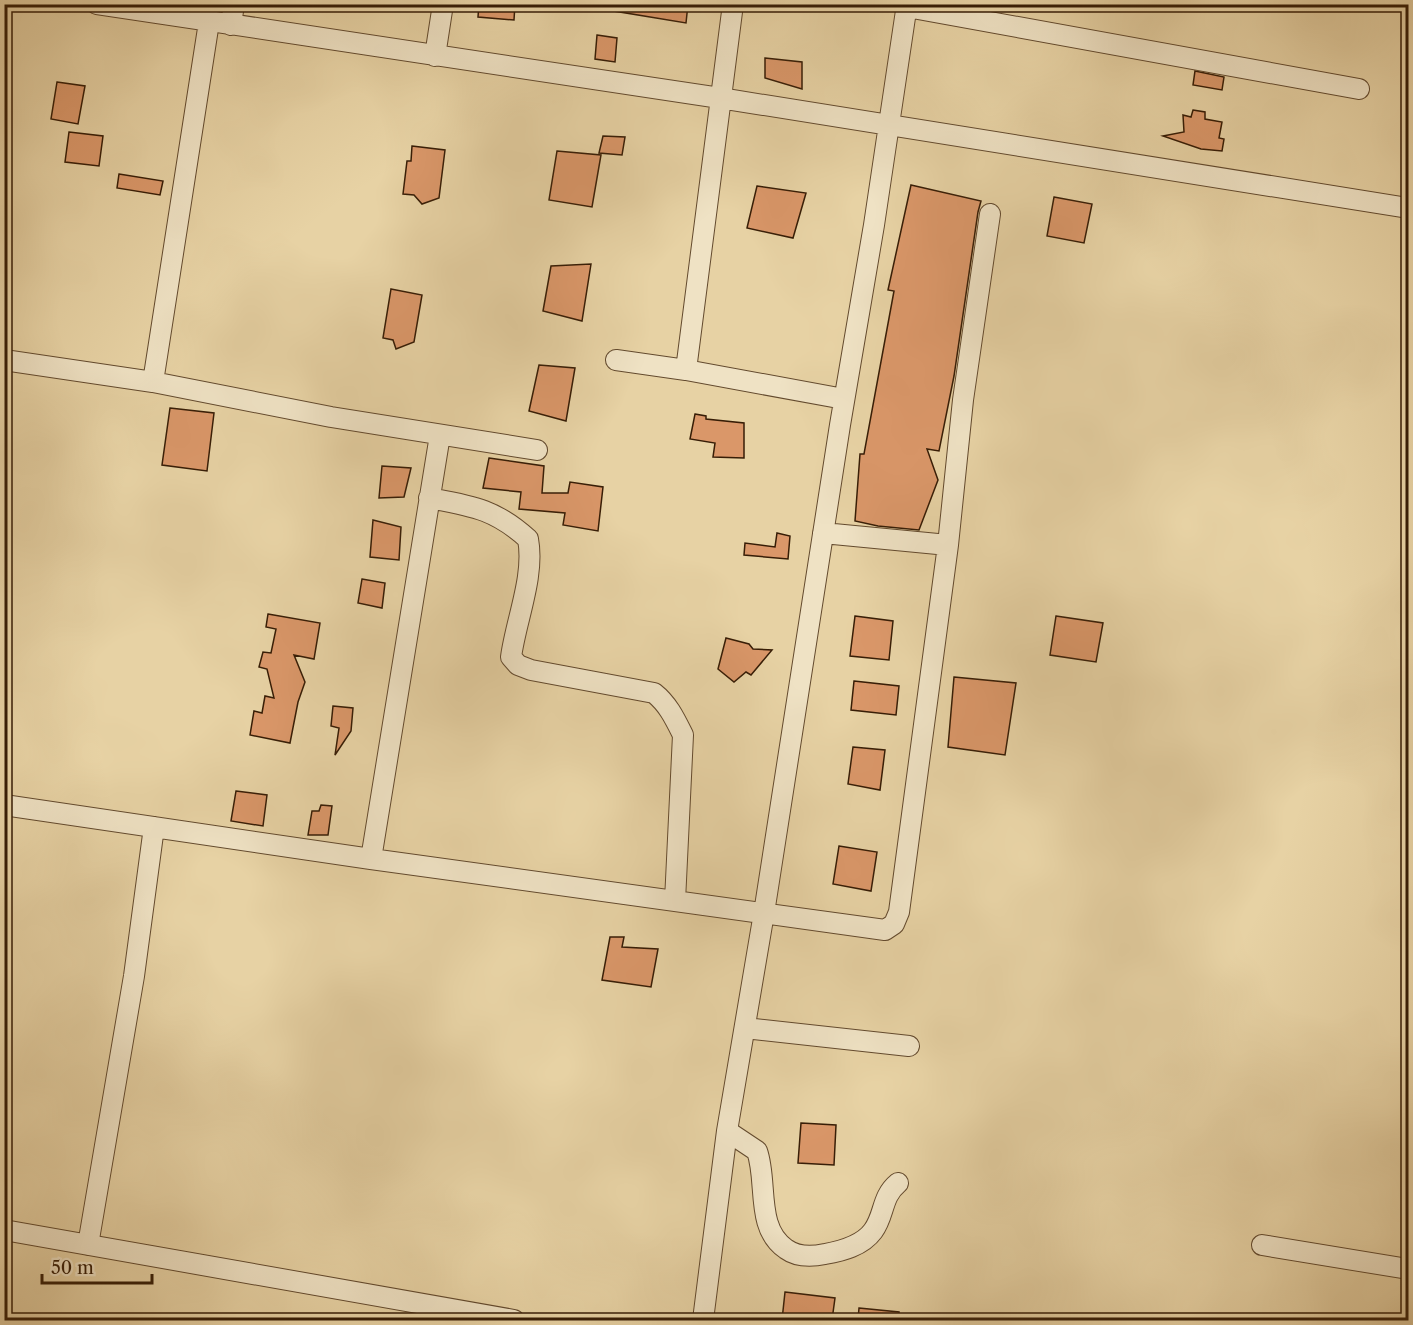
<svg xmlns="http://www.w3.org/2000/svg" width="1413" height="1325" font-family="'Libre Caslon Text',serif">
  <style>
    .building { fill: #da9769; stroke: #371d06; stroke-width: 1.5 }
    .lines { fill: none; stroke-linecap: round; stroke-linejoin: round }
    .minor-casing { stroke: #634a2e; stroke-width: 22 }
    .minor { stroke: #efe2c4; stroke-width: 20 }
  </style>
  <rect width="100%" height="100%" fill="#e7d2a4"/>
  <filter id="stains"><feTurbulence type="fractalNoise" baseFrequency=".00333" numOctaves="4"/><feColorMatrix values="0 0 0 0 .2 0 0 0 0 .09 0 0 0 0 .02 0 0 0 .5 -.17"/></filter>
  <radialGradient id="worn" r=".72"><stop offset=".6" stop-color="#630" stop-opacity="0"/><stop offset="1" stop-color="#630" stop-opacity=".3"/></radialGradient>
  <path class="building" d="M479 4H515L514 20 478 17Z
    M614 4H688L686 23 614 11Z
    M597 35 617 38 615 62 595 59Z
    M765 58 802 62V89L765 78Z
    M1195 71 1224 77 1222 90 1193 85Z
    M57 82 85 86 78 124 51 119Z
    M1193 110 1205 112V119L1222 122 1219 138 1224 139 1222 151 1201 149 1163 136 1184 132 1183 115 1191 117Z
    M69 132 103 136 99 166 65 162Z
    M603 136 625 137 622 155 599 153Z
    M412 146 445 150 439 198 422 204 414 195 403 194 407 161H411Z
    M557 151 601 155 592 207 549 200Z
    M119 174 163 181 160 195 117 188Z
    M911 185 981 201 978 212 954 376 939 451 927 449 938 480 919 530 878 526 855 521 860 454H864L894 291 888 290Z
    M757 186 806 193 793 238 747 228Z
    M1054 197 1092 204 1084 243 1047 236Z
    M591 264 582 321 543 311 551 266Z
    M391 289 422 295 414 342 396 349 393 340 383 338Z
    M539 365 575 368 566 421 529 411Z
    M170 408 214 413 207 471 162 465Z
    M695 414 706 416V419L744 423V458L713 457 715 443 690 439Z
    M489 458 544 466 542 493H568L570 482 603 487 598 531 563 525 565 513 519 509 521 492 483 488Z
    M382 466 411 468 404 497 379 498Z
    M373 520 401 527 399 560 370 557Z
    M777 533 790 536 788 559 744 555 745 543 775 547Z
    M362 579 385 583 382 608 358 603Z
    M268 614 320 623 314 659 294 655 305 682 298 702 290 743 250 735 254 711 262 713 265 696 274 698 267 669 259 667 263 652 271 653 276 629 266 627Z
    M855 616 893 621 889 660 850 656Z
    M1056 616 1103 623 1096 662 1050 655Z
    M726 638 749 644 753 649 772 650 751 675 746 672 734 682 718 669Z
    M954 677 1016 683 1005 755 948 747Z
    M854 681 899 686 896 715 851 710Z
    M333 706 353 708 351 731 335 755 339 728 331 726Z
    M853 747 885 750 880 790 848 784Z
    M236 791 267 795 263 826 231 821Z
    M321 805 332 806 328 835H308L312 811H319Z
    M839 846 877 852 871 891 833 884Z
    M610 937H624L622 947 658 949 651 987 602 980Z
    M801 1123 836 1125 834 1165 798 1163Z
    M785 1292 835 1298 832 1320H782Z
    M859 1308 899 1312V1320H858Z"/>
  <g class="lines">
    <g class="minor-casing">
      <path id="minor" d="M97 4 720 98 1408 208
        M907 7 1359 89
        M231 25 234 4
        M435 56 443 4
        M4 360 153 382 331 417 537 450
        M616 360 686 370 844 399
        M686 370 733 4
        M153 382 209 22
        M429 498C472 506 495 509 528 539 535 576 516 620 511 657L518 665 531 670 654 693C668 704 675 719 683 735L675 901
        M823 533 948 545
        M4 805 371 859 885 930 894 924 899 912 948 545 963 400 990 214
        M371 859 440 435
        M745 1028 909 1046
        M727 1131 757 1151C768 1182 755 1228 786 1249 797 1257 811 1257 825 1254 842 1251 862 1246 873 1231 885 1215 881 1197 898 1183
        M4 1230 514 1320
        M88 1245 134 976 154 827
        M1262 1245 1408 1269
        M703 1320 727 1131 764 913 840 425 874 225 907 4"/>
    </g>
    <use href="#minor" class="minor"/>
  </g>
  <rect width="1413" height="1325" fill="none" stroke="#e7d2a4" stroke-width="24"/>
  <rect x="6" y="6" width="1401" height="1313" fill="none" stroke="#371d06" stroke-width="3"/>
  <rect x="12" y="12" width="1389" height="1301" fill="none" stroke="#371d06" stroke-width="1.5"/>
  <path d="M42 1274v9h110v-9" fill="none" stroke="#371d06" stroke-width="3"/>
  <text x="51" y="1274" font-size="18" fill="#371d06" stroke="#efe2c4" stroke-width="4.5" paint-order="stroke">50 m</text>
  <rect width="100%" height="100%" filter="url(#stains)"/>
  <rect width="100%" height="100%" fill="url(#worn)"/>
</svg>
